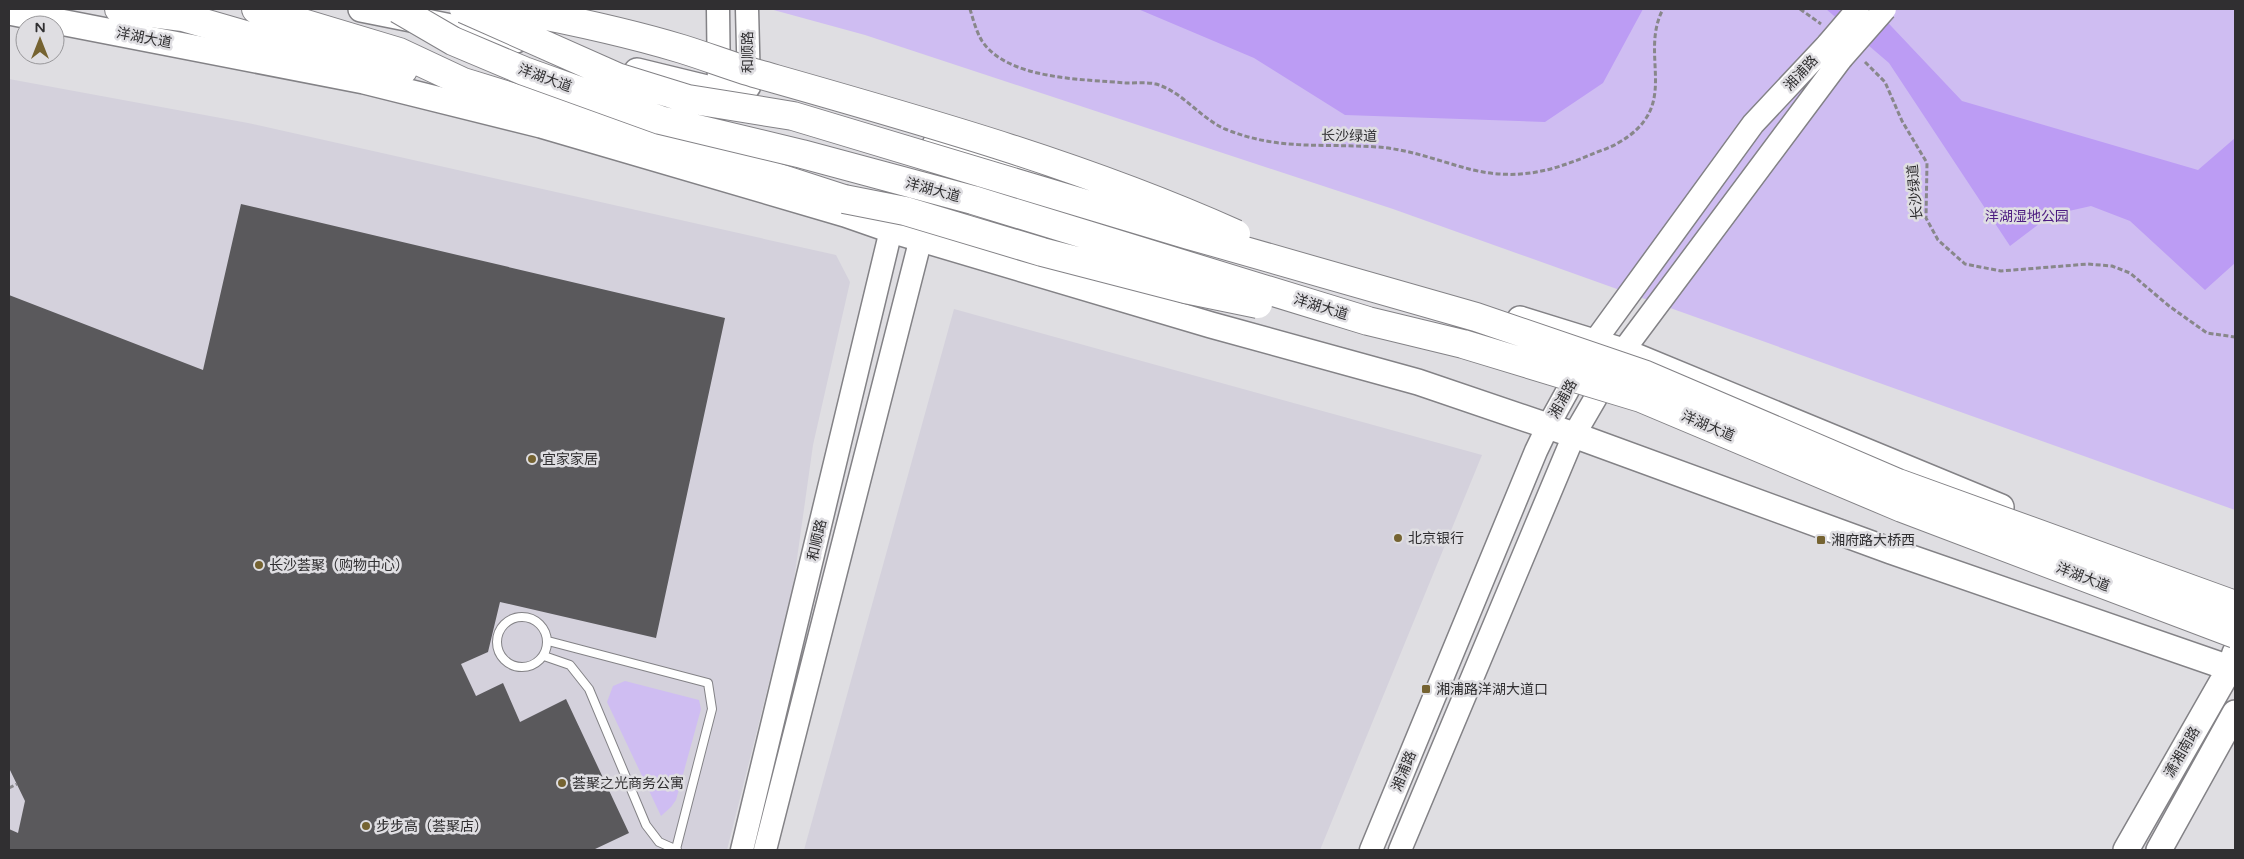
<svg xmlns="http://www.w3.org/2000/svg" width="2244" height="859" font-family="'Varela Round','Noto Sans SC',sans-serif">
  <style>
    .built { fill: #d4d1dc }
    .green { fill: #cfbdf2 }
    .water { fill: #bc9cf4 }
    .building { fill: #5a595c }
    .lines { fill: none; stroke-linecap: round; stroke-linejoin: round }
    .lane-casing { stroke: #838286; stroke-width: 10 }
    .secondary-casing { stroke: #838286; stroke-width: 25 }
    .primary-casing { stroke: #838286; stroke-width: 28 }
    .highway-casing { stroke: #838286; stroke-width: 30 }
    .path { stroke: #88878a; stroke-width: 3; stroke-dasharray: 5 2.5; stroke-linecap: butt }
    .lane { stroke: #fff; stroke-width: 8 }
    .secondary { stroke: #fff; stroke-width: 22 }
    .primary { stroke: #fff; stroke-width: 25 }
    .highway { stroke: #fff; stroke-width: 28 }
    .secondary-bridge-casing { stroke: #838286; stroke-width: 25; stroke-linecap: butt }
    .highway-bridge-casing { stroke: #838286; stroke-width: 30; stroke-linecap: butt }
    .secondary-bridge { stroke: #fff; stroke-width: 22 }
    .highway-bridge { stroke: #fff; stroke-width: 28 }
    .poi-dot { fill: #756331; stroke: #dfdee2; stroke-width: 2 }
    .labels { text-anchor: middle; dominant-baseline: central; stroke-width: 5; stroke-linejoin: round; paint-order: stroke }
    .street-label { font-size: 14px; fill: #302f31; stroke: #dfdee2 }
    .park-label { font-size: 14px; fill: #4c1b80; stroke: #dfdee2 }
    .poi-label { font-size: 14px; fill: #302f31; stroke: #dfdee2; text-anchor: start }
  </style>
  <rect width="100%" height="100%" fill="#dfdee2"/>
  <path class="built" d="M9 79 248 123 836 255 850 282 813 445 793 587 727 850H9Z
    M954 309 1482 455 1320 850H804Z"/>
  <path class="green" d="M770 9H2235V510L1393 209 865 35Z
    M625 681 699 700 701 709 676 800 671 807 661 816 607 702 613 686Z"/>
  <path class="water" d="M1138 9H1643L1603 83 1545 122 1345 115 1254 58Z
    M1826 9H1875L1962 101 2198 170 2235 138V263L2205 290 2130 221 2091 206 2051 215 2010 246 1889 63Z"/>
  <path class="building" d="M241 204 725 318 656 638 500 602 488 652 461 664 476 696 503 683 520 722 566 699 629 833 593 850H9V829L18 833 25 801 9 768V295L203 370Z"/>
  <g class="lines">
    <g class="lane-casing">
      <path id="lane" d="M497 642a25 25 0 1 1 50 0a25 25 0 1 1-50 0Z
        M548 641 708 683 712 709 676 849
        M544 656 570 665 589 689 646 825 659 842 677 850"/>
    </g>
    <g class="secondary-casing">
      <path id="secondary" d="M718 9 719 91
        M747 9 749 87
        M742 850 891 230
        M765 850 921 238
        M1371 850 1536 451 1548 426 1595 341 1753 124 1828 44
        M1400 850 1574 435 1623 351 1841 59"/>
    </g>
    <g class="primary-casing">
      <path id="primary" d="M361 9 516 40
        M9 12 364 81 541 125 845 214 891 230 1211 325 1418 382 1574 435 1891 551 2235 670
        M637 71 719 91 739 94
        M935 145 1117 198
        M1520 319 1623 351 2001 507
        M2126 850 2230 668 2235 653
        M2159 850 2235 713"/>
    </g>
    <g class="highway-casing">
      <path id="highway" d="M119 9 183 17 252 37 403 70
        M256 9 399 52 463 82 554 110 632 139 687 155 736 164 844 199"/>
    </g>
    <path class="path" d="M970 9C973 19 976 31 982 41 1008 80 1083 79 1126 83 1136 83 1147 82 1156 84 1183 92 1200 118 1225 129 1279 151 1321 143 1377 147 1410 149 1441 162 1473 170 1518 180 1549 172 1590 155 1599 151 1610 148 1618 143 1683 106 1638 57 1663 9
      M1800 9 1821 24
      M1865 62 1885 82 1902 121 1927 163 1926 218 1938 240 1965 264 2001 271 2088 264 2112 266 2130 273 2169 306 2207 333 2235 337
      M9 788 17 784"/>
    <use href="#lane" class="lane"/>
    <use href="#secondary" class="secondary"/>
    <use href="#primary" class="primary"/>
    <use href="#highway" class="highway"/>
    <g class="secondary-bridge-casing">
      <path id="secondary-bridge" d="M1828 44 1858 9
        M1841 59 1885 9"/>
    </g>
    <g class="highway-bridge-casing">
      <path id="highway-bridge" d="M398 9 453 41 524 71 660 120 802 154 973 200 1368 321 1463 344 1641 398 1902 508 2235 634
        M464 9 617 77 688 99 793 116 1189 235 1476 317 1646 375 1898 483 2235 605
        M511 9C569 20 626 32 682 49 708 57 733 67 758 74 920 120 1082 165 1236 234
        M844 199 905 211 1042 252 1185 289 1258 304"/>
    </g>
    <use href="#secondary-bridge" class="secondary-bridge"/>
    <use href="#highway-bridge" class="highway-bridge"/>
  </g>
  <g class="poi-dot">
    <circle cx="532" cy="459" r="5"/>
    <circle cx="1398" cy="538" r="5"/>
    <rect x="1816" y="535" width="10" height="10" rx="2.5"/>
    <circle cx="259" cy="565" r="5"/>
    <rect x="1421" y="684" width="10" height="10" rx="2.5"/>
    <circle cx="562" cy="783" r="5"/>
    <circle cx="366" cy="826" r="5"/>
  </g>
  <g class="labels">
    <g class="street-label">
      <text transform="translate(144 38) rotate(11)">洋湖大道</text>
      <text transform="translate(748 52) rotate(-91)">和顺路</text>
      <text transform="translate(1801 73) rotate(-47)">湘浦路</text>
      <text transform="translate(545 78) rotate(20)">洋湖大道</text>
      <text transform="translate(1349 136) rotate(1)">长沙绿道</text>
      <text transform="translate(933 190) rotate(15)">洋湖大道</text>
      <text transform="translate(1915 192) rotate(-95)">长沙绿道</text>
      <text transform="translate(1321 307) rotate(17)">洋湖大道</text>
      <text transform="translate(1563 399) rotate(-61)">湘浦路</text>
      <text transform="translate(1708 426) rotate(23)">洋湖大道</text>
      <text transform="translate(817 540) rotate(-77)">和顺路</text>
      <text transform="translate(2083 577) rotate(21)">洋湖大道</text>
      <text transform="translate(2182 752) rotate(-60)">潇湘南路</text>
      <text transform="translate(1404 771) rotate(-68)">湘浦路</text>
    </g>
    <g class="park-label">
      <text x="2027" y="216">洋湖湿地公园</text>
    </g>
    <g class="poi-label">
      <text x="542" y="459">宜家家居</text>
      <text x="1408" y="538">北京银行</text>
      <text x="1831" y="540">湘府路大桥西</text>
      <text x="269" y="565">长沙荟聚（购物中心）</text>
      <text x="1436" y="689">湘浦路洋湖大道口</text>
      <text x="572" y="783">荟聚之光商务公寓</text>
      <text x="376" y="826">步步高（荟聚店）</text>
    </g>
  </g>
  <rect width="2244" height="859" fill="none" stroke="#302f31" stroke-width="20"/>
  <g transform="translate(40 40)"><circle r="24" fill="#dfdee2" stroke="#99989b"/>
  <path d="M0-4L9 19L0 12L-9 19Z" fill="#756331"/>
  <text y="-8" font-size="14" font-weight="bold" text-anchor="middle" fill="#302f31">N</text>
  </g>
</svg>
